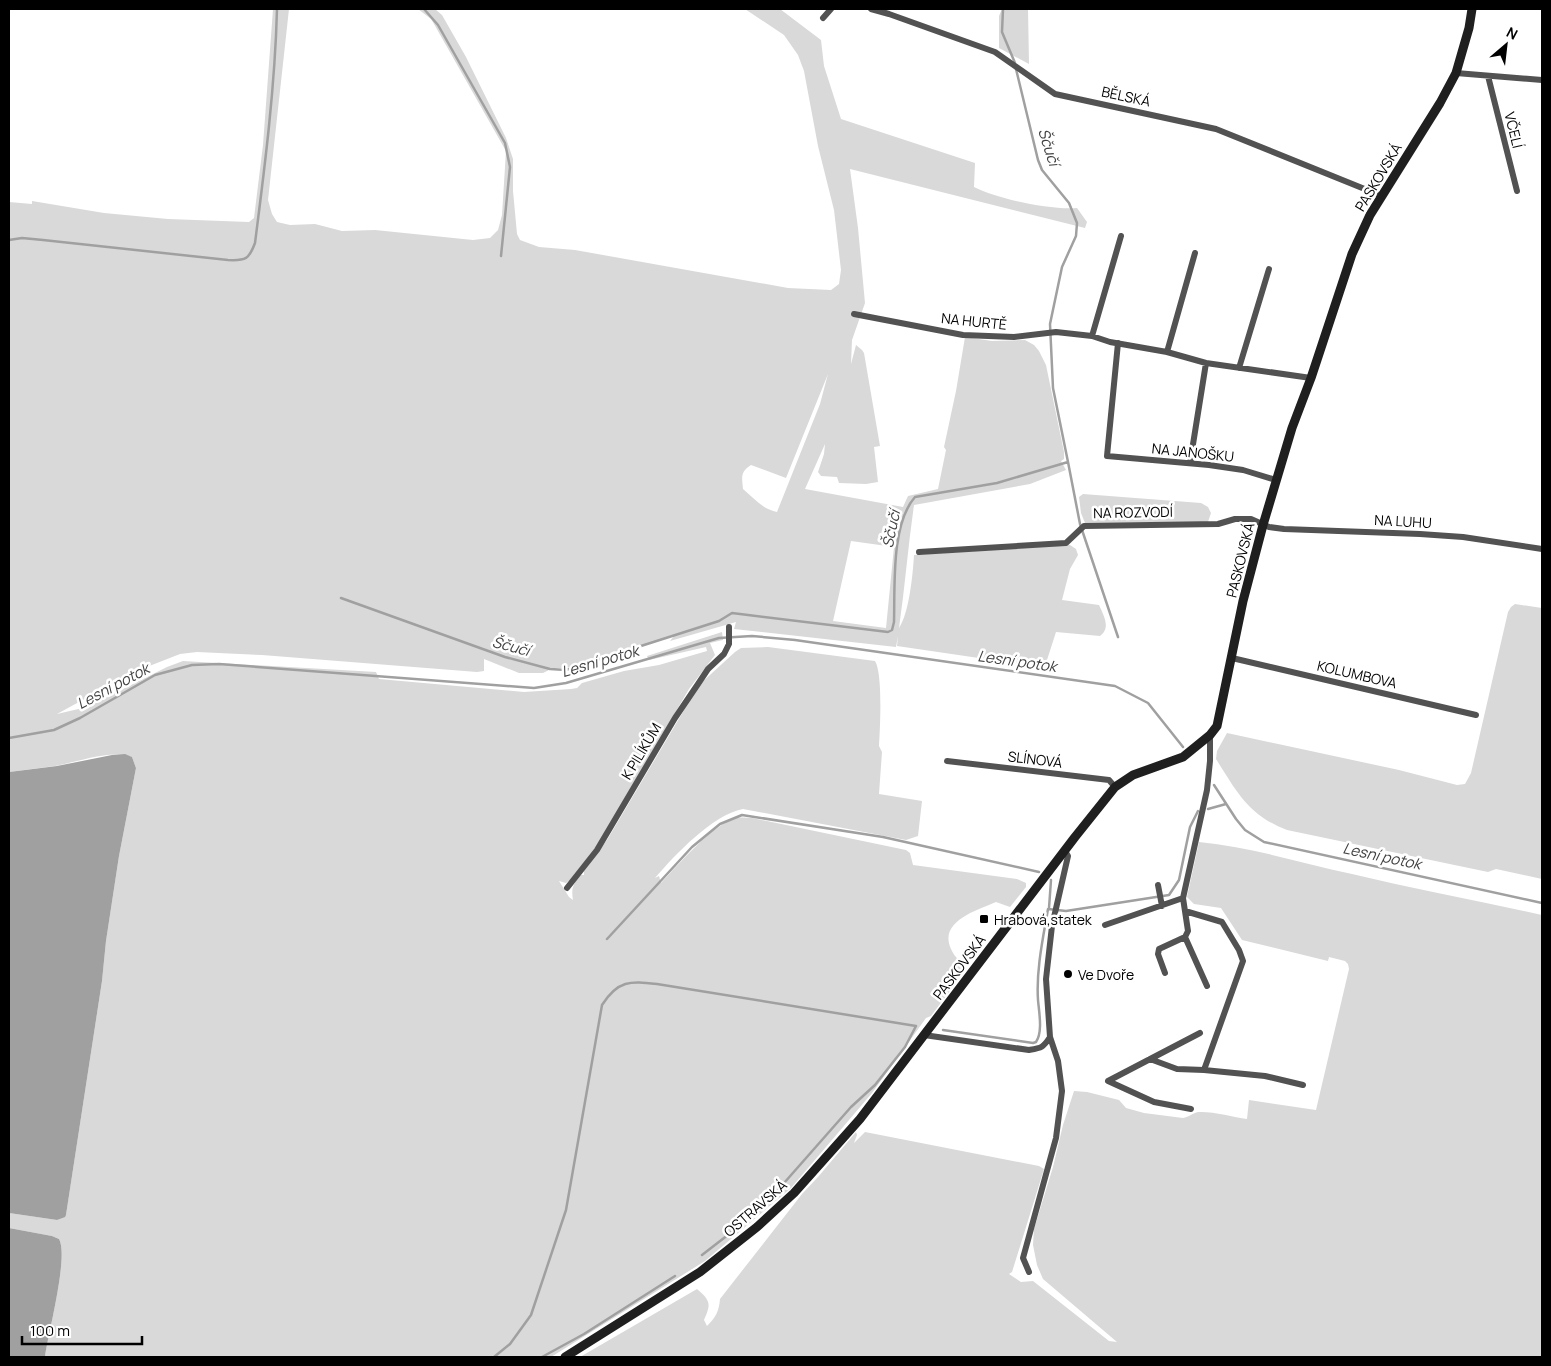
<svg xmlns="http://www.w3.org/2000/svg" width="1551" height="1366" font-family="Manrope,sans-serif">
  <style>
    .green { fill: #d9d9d9; fill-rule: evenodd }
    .water { fill: #a0a0a0 }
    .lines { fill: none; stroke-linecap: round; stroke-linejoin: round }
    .stream { stroke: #a0a0a0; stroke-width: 2.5 }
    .street { stroke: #525252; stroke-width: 6 }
    .secondary { stroke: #1f1f1f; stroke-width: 9 }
    .poi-dot { fill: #000; stroke: #fff; stroke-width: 2 }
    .labels { text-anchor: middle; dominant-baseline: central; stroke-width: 5; stroke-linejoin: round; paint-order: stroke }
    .street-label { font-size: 14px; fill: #000; stroke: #fff }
    .poi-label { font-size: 14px; fill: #000; stroke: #fff; text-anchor: start }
    .water-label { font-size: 15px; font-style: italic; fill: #414141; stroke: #fff }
  </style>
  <rect width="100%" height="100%" fill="#fff"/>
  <path class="green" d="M273 9H289L268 200 272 214 277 222 290 225 315 224 342 231 375 230 473 240 490 238 498 230 502 215 506 151 434 24 431 19 418 9H435L442 15 466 57 506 138 513 159V191L517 234 520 240 539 247 575 250 788 288 831 290 839 284 841 270 834 210 818 146 804 71 798 55 784 35 745 9H780L821 40 824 66 841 119 975 163 974 187C998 199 1049 210 1077 208L1087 222 1085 228 850 169 858 228 865 303 852 340 851 364 856 345 862 350 864 353 880 446 874 447 878 482 866 484 839 483 837 477 821 476 818 472 824 454 825 444 805 489 903 507 908 496 938 489 946 450 944 447 956 391 965 337 992 341 1025 340 1034 345 1039 351 1046 365 1064 452V459L1061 461 1066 470 1030 484 914 505C908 546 905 587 899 628 909 614 913 574 914 555L1070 545 1076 549 1078 555 1070 569 1062 600 1099 605C1104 616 1111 628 1100 636L1056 632 1047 660 1034 666 897 646 898 636 896 647 734 629 736 622 670 641 674 636 566 668H553L543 673H519L484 659V671L477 672 262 655 197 652 180 654 134 672 57 714 87 707 167 667 183 661 376 672 379 679 524 692 571 689 577 688 582 683 624 671 659 665 707 651 706 647 649 660 647 656 722 632 723 640 710 643 715 655 689 689 596 847 570 880 566 883 559 881 569 897 573 900C571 888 573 884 581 875H584V871L607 840 699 685 735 652 741 648 768 647 875 661C883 674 880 729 879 746L882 752 879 794 922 801 918 836 906 840 743 809C712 815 675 855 655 878L659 876 661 883C678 865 713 824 736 818 741 817 747 818 752 818L906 850 910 853 913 865 1017 879 1026 883V887L1010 907 996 902C978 910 938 921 951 949 955 959 962 960 964 972L931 1016 926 1018 872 1093 791 1188 705 1261 551 1357H45C48 1334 69 1256 59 1239L52 1236 9 1228V1213L57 1220 66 1215 102 981 106 941 119 856 136 768 132 757C112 749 77 762 55 766 40 768 24 770 9 772V202L32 204V201L104 213 168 219 249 222 254 218 263 145ZM828 374 820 404 777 512C762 509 754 498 743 489 742 477 740 472 751 465L786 478ZM851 541 894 547 886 628 833 621Z
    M1002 9H1028L1029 64 999 48V16Z
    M1083 494 1201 503 1208 507 1211 513 1208 522 1085 523 1081 513 1079 497Z
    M1515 604 1542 608V879L1496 869 1488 872 1287 830C1248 815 1237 792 1216 759L1217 751 1227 733 1399 770 1457 785 1465 784 1471 773 1508 612 1511 607Z
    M1199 842C1251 847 1301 863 1352 874 1415 889 1479 901 1542 915V1357H580L697 1289C711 1301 711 1304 704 1320L707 1326C716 1317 719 1311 720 1299L802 1194 818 1177 856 1132 857 1135 854 1143 865 1132 1039 1166 1044 1169 1012 1272 1009 1274 1021 1282 1033 1281 1109 1341 1117 1342 1043 1279 1037 1265 1033 1245 1034 1229 1053 1167 1063 1125 1074 1091 1087 1092 1119 1100 1126 1108 1144 1113 1183 1118C1189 1117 1193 1113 1198 1112 1212 1111 1233 1117 1247 1119L1249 1100 1316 1110 1349 969 1348 964 1345 961 1329 957 1328 961 1242 940 1221 908 1194 904 1187 897Z"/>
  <path class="water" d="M125 754 132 757 136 768 119 856 106 941 102 981 66 1215 65 1217 57 1220 9 1213V772L57 766 112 755Z
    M9 1228 52 1236 59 1239C69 1256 48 1334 45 1357H9Z"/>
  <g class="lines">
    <path class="stream" d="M424 9 438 25 505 143 510 167 501 256
      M1003 9 1002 32 1015 63
      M9 240 22 238 43 240 228 260C246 261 249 259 255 243 265 165 275 87 277 9
      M1068 462 1080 524 1118 637
      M341 598 505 657 550 669 566 670 719 621 732 613 888 632 892 630 894 622C895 586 891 524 915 497L997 483 1068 462 1053 388 1050 324 1062 267 1076 236 1077 223 1069 203 1042 170 1038 160 1016 69
      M9 738 54 730 80 718 155 675 192 665 219 664 534 688 566 683 719 638 752 636 795 640 1115 686 1148 703 1183 747
      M1214 785 1236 819 1245 830 1264 842 1542 903
      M1208 809 1226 804
      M1049 908 1051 880
      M607 939 692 847 720 824 742 815 883 837 1039 872
      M943 1030 1033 1043 1036 1042C1043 1032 1039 1012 1038 1000 1036 970 1043 938 1048 909L1066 911 1169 895 1179 880 1190 827 1198 811
      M494 1357 510 1344 531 1315 566 1210 602 1005C618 980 630 981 657 984L916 1026 905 1047 875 1085 851 1107 777 1191 733 1231 702 1255
      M542 1357 584 1334 675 1276"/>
    <path class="street" d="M871 9 889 14 995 52 1055 94 1216 129 1382 196
      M823 18 831 9
      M1456 73 1542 80
      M1488 76 1517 191
      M854 314 963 335 1014 337 1056 332 1092 336 1110 342 1167 352 1206 363 1311 378
      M1092 336 1121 236
      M1118 343 1107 456 1209 465 1243 470 1276 480
      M1167 352 1195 253
      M1239 368 1269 269
      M1190 463 1206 363
      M919 552 1066 543 1084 526 1218 524 1235 519H1251L1269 527 1284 529 1420 534 1463 537 1542 549
      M1232 658 1476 715
      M947 761 1109 780 1115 787
      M1158 885 1162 906
      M567 888 597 850 675 718 698 684 708 669 724 654 729 644V627
      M1185 911 1222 922 1239 950 1243 961 1204 1070
      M1105 925 1183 898
      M1165 973 1158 954 1159 949 1185 937
      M1207 986 1185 937 1188 931 1183 898 1207 790 1210 761V735
      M924 1035 1029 1050C1041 1048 1043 1048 1050 1037L1046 979 1052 926 1068 856 1065 851
      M1150 1059 1177 1069 1204 1070 1265 1076 1303 1085
      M1191 1109 1154 1102 1108 1081 1200 1033
      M1029 1272 1023 1258 1056 1138 1062 1091 1058 1061 1050 1037"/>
    <path class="secondary" d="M565 1357 700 1272 757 1227 794 1193 860 1119 1075 837 1115 787 1133 775 1183 757 1210 735 1217 726 1243 601 1263 525 1292 428 1311 378 1352 254 1370 215 1440 103 1456 73 1469 28 1472 9"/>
  </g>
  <g class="poi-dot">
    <rect x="979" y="914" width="10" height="10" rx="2.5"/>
    <circle cx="1068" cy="974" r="5"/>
  </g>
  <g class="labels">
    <g class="street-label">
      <text transform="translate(1126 96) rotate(12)">BĚLSKÁ</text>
      <text transform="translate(1514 130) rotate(76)">VČELÍ</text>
      <text transform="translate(1378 177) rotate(-59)">PASKOVSKÁ</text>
      <text transform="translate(974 321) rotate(6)">NA HURTĚ</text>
      <text transform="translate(1193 452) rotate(6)">NA JANOŠKU</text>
      <text transform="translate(1133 512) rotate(-1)">NA ROZVODÍ</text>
      <text transform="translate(1403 521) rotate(3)">NA LUHU</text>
      <text transform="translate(1240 560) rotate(-76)">PASKOVSKÁ</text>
      <text transform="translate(1357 674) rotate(13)">KOLUMBOVA</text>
      <text transform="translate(641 751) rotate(-59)">K PILÍKŮM</text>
      <text transform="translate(1035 759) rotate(7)">SLÍNOVÁ</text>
      <text transform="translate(959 967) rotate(-53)">PASKOVSKÁ</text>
      <text transform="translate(755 1208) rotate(-41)">OSTRAVSKÁ</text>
    </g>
    <g class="poi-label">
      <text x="994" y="919">Hrabová,statek</text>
      <text x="1078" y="974">Ve Dvoře</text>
    </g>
    <g class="water-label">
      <text transform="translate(1049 147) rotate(72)">Ščučí</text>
      <text transform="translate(891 529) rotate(-78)">Ščučí</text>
      <text transform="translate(511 646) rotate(15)">Ščučí</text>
      <text transform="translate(600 661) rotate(-16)">Lesní potok</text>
      <text transform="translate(1017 661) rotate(8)">Lesní potok</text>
      <text transform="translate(113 686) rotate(-28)">Lesní potok</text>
      <text transform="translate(1382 856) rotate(12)">Lesní potok</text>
    </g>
  </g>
  <rect width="1551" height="1366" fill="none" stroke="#000000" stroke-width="20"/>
  <g transform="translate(1506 45) rotate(28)" stroke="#ffffff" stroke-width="4" paint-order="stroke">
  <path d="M0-4L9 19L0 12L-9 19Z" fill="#000000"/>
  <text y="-8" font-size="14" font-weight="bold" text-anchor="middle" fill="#000000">N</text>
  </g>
  <path d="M22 1336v8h120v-8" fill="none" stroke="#000000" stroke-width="2.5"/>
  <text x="30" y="1336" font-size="15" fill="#000000" stroke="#ffffff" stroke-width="4" paint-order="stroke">100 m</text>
</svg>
